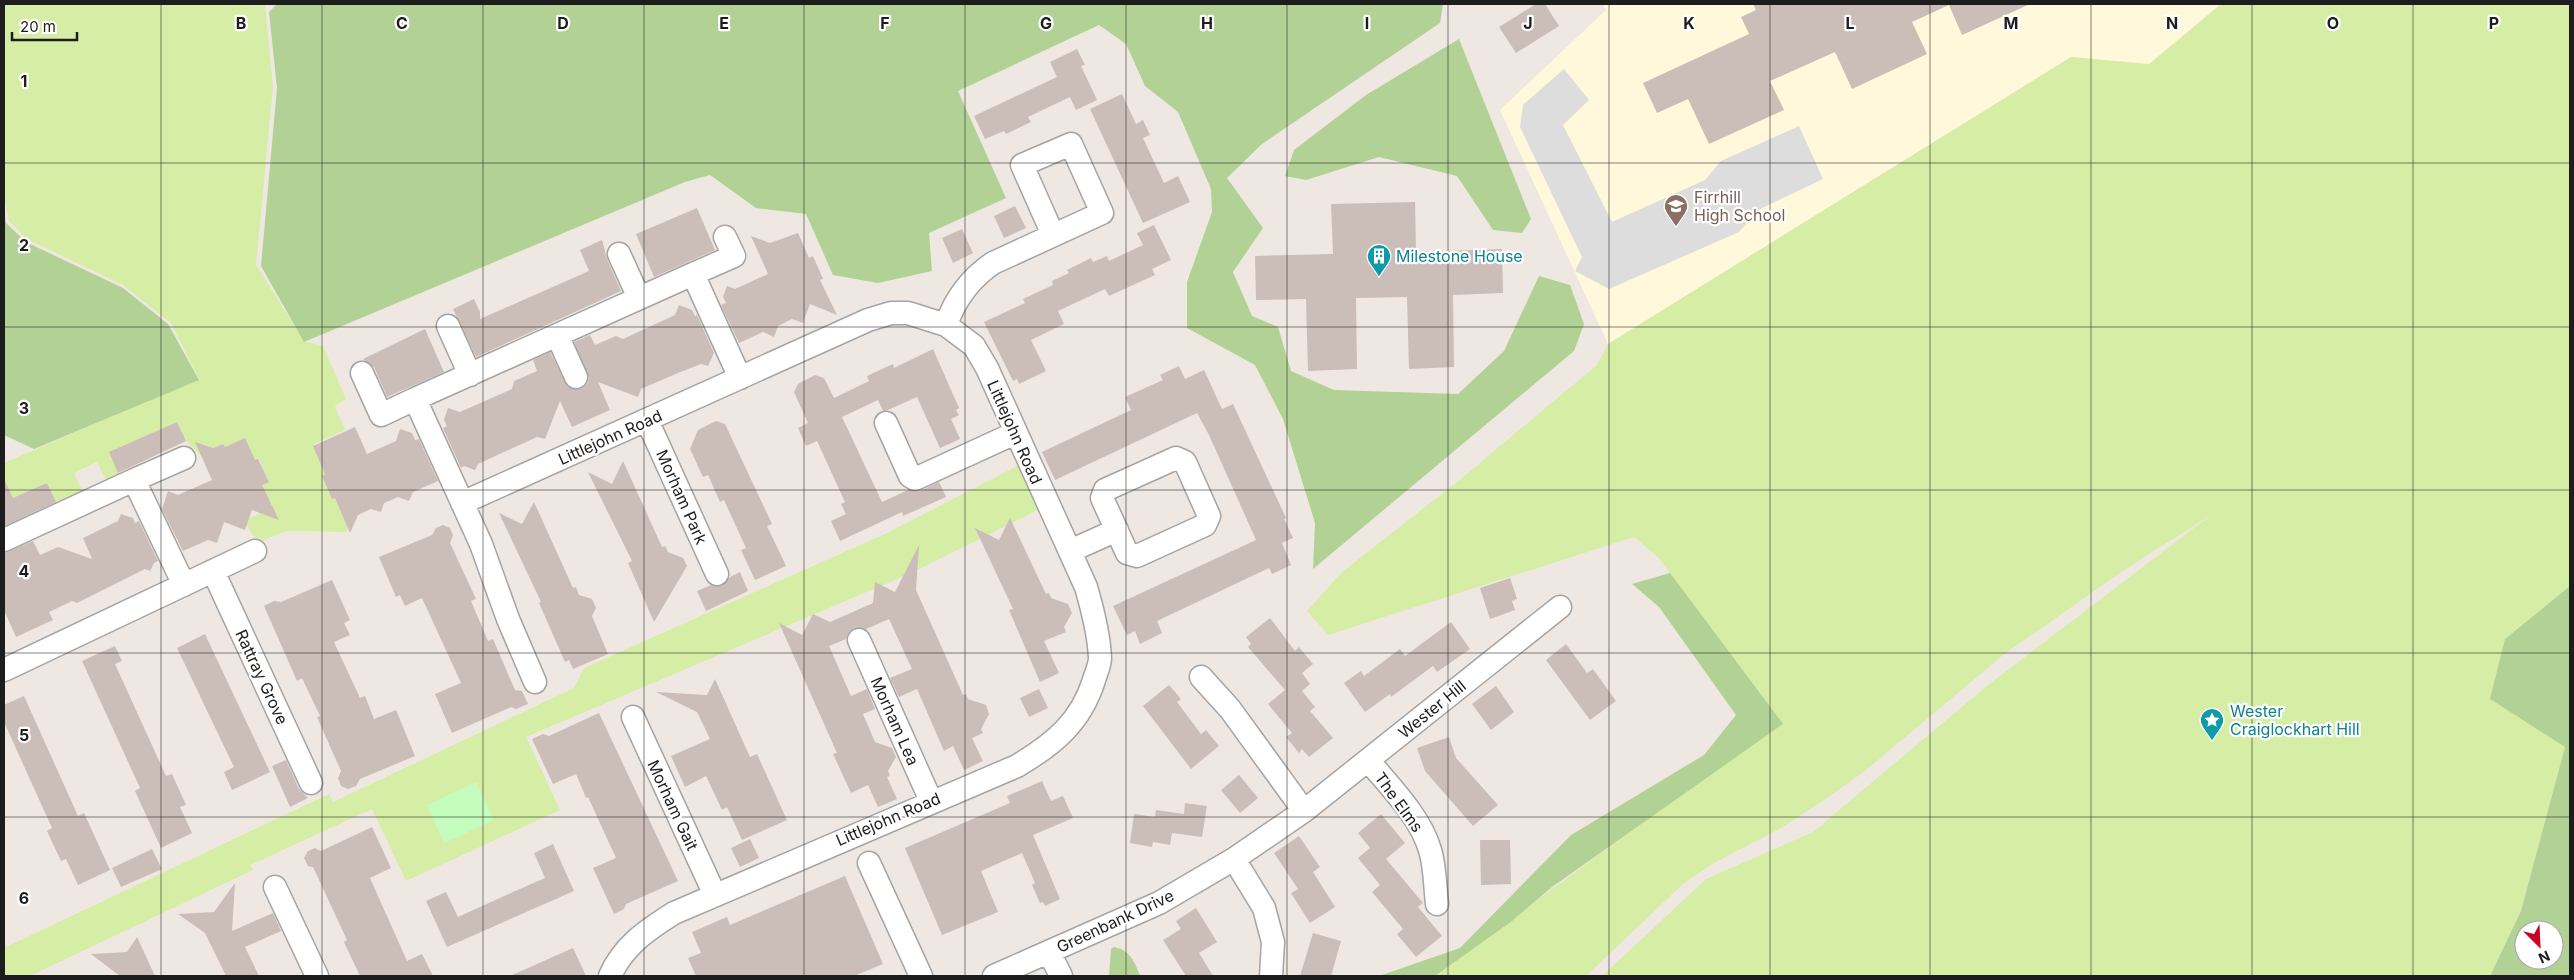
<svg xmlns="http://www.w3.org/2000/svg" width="2574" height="980" font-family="Inter,sans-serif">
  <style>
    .education { fill: #fff8db }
    .grass { fill: #d6eda5 }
    .forest { fill: #b2d195; fill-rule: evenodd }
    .park { fill: #c3fcbc }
    .parking { fill: #ddd }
    .building { fill: #cbbdb8 }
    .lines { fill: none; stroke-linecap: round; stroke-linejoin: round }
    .street-casing { stroke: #a4a4a4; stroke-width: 25 }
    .street { stroke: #fff; stroke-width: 22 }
    .grid { fill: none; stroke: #1d1d1d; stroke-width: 1; stroke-opacity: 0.55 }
    .labels { text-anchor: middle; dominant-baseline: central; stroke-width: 4.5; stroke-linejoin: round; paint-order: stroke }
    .education-label { font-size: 16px; fill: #785e54; stroke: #fff; text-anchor: start }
    .culture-label { font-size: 16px; fill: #0d838f; stroke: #fff; text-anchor: start }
    .street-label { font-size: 16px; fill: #1d1d1d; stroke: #fff }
    .grid-label { font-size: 16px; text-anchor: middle; font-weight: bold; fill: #1d1d1d; stroke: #fff; stroke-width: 4.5; stroke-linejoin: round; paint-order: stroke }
  </style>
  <rect width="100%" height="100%" fill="#efe8e2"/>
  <path class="education" d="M1603 4H2221L2149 65 2071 57 1608 344 1500 110 1606 10Z"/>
  <path class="grass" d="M4 4H265L273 87 256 265 304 341 323 346 346 399 335 406 345 430 314 444 327 473 322 476 332 499 338 497 350 522 346 532 287 531 258 542 247 526 248 519 261 513 266 515 271 513 273 507 271 502 265 500 259 486 269 481 259 459 252 462 245 438 225 447 223 444 213 448 202 449 200 455 186 441 177 422 109 452 119 475 106 480 97 462 74 473 82 491 56 502 47 483 4 503V463L199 379 171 323 123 285 27 239 9 221 4 194Z
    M2221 4H2570V586L2505 639 2565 747 2521 911 2490 976H1602L1706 879 1813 832 1988 685 2211 515 2127 568 2003 655 1865 771 1831 795 1781 828 1714 863 1683 884 1586 976H1423L1525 909 1760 736 1773 720 1659 558 1634 537 1328 635 1307 611 1342 572 1457 482 1597 365 1608 344 2071 57 2149 64Z
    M1021 464 1040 509 909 574 526 737 560 810 406 881 372 809 250 865 253 870 30 976H4V948L329 794 333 802 574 688 584 668 887 533Z"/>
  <path class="forest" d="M277 4H1443L1440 23 1262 144 1227 178 1263 228 1233 272 1252 316 1278 327 1291 371 1334 390 1458 394 1504 351 1539 276 1570 285 1584 324 1574 351 1313 569 1315 523 1283 419 1255 365 1187 328V282L1212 212 1211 189 1178 112 1145 86 1126 44 1099 25 958 91 1006 198 929 233 932 271 878 283 833 275 806 214 756 208 710 175 685 182 304 342 261 266 277 88 269 12Z
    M1459 39 1531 219 1522 233 1493 230 1457 176 1379 157 1306 180 1285 176 1294 150 1366 95Z
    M4 211 6 223 26 242 123 288 168 324 199 380 34 449 4 435Z
    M1670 573 1783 724 1552 887 1512 921 1435 976H1379L1460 948 1571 835 1704 755 1736 715 1659 607 1632 584Z
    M2570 586V976H2490L2521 911 2565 747 2490 699 2505 639ZM2524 930H2554V960H2524Z
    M1114 947C1130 950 1135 962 1140 976H1109L1111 949Z"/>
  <path class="park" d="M476 782 494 820 444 843 427 805Z"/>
  <path class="parking" d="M1564 69 1589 100 1563 125 1612 222 1705 180 1721 161 1799 126 1823 179 1760 209 1739 232 1609 289 1575 271 1582 257 1520 127 1523 105Z"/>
  <path class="building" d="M1536 4H1545L1559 26 1516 53 1499 27Z
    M1753 4H2030L1962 35 1949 5 1912 22 1927 54 1852 89 1835 52 1770 81 1784 110 1709 144 1688 99 1657 113 1643 83 1749 34 1741 17 1756 10Z
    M1077 49 1085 65 1081 66 1097 100 1076 110 1070 97 1028 117 1031 122 1006 134 1004 131 985 139 974 116 1057 77 1050 62Z
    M1122 94 1136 124 1143 120 1150 135 1143 138 1164 183 1178 176 1190 202 1143 223 1090 109Z
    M1415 202 1416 252 1502 249 1503 293 1453 295 1454 367 1409 369 1407 297 1356 298 1357 369 1308 371 1306 299 1256 300 1255 256 1333 254 1331 204Z
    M1015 206 1026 228 1004 238 994 216Z
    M697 208 715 250 654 277 636 234Z
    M1154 225 1171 260 1152 269 1155 275 1109 296 1105 289 1058 311 1064 324 1031 340 1046 371 1019 384 1017 379 1013 381 984 322 1025 303 1023 299 1053 285 1052 281 1069 273 1067 270 1091 258 1093 262 1107 256 1109 261 1143 245 1137 233Z
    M962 229 973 253 953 263 942 238Z
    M798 233 809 258 813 256 823 279 820 280 837 315 810 304 803 323 792 319 778 326 774 337 763 332 739 343 721 305 726 303 723 297 727 286 735 289 768 274 751 236 770 243Z
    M602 240 607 259 621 291 476 357 453 309 474 299 480 312V319L589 271 580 250Z
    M679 305 692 310 695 316 697 315 714 353 708 366 701 364 678 373 641 389 638 397 598 382 610 410 572 427 560 401 545 439 537 437 478 464 475 470 464 466 461 468 443 428 447 426 444 420 448 408 460 412 512 389 514 381 537 371 533 360 550 352 568 387 581 389 587 384 589 378 574 342 590 335 595 345 616 336 623 339 675 315Z
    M425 329 444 372 387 397 374 367 363 359Z
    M933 349 959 408 956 410 959 415 951 419 960 439 940 448 917 397 888 410 883 411 878 400 842 417 882 502 908 490 920 491 939 482 946 497 903 516 902 512 840 541 831 521 846 514 841 504 845 502 817 441 806 446 798 428 808 423 794 392 798 384 815 375 824 378 834 398 869 381 867 376 893 364 894 368Z
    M1179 366 1185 379 1204 370 1222 409 1233 404 1286 518 1284 519 1293 538 1282 543 1291 565 1272 574 1269 568 1157 621 1162 633 1140 644 1135 631 1127 635 1113 606 1256 540 1209 435 1197 413 1055 480 1042 452 1131 410 1125 397 1163 380 1160 375Z
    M716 421 725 424 772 524 767 526 786 566 755 580 741 550 746 548 724 500 720 502 708 475 703 477 690 449 698 430Z
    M177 422 186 441 118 473 109 452Z
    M355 427 367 454 396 441 400 429 412 433 415 440 419 439 438 481 413 492 409 501 398 497 384 503 381 512 371 509 358 515 350 533 335 498 332 499 322 476 325 474 313 446Z
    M245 438 255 460 258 459 269 482 262 485 279 520 252 510 245 530 224 522 217 543 208 540 183 551 162 509 168 491 178 495 212 480 195 442 213 448 223 444 225 447Z
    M623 461 662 547 665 546 668 552 683 558 687 566 654 622 628 563 632 561 588 472 612 484Z
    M4 479 13 498 47 483 56 502 4 526Z
    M534 502 573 588 576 587 579 595 592 599 596 608 592 616 608 654 573 669 569 660 565 662 539 603 541 602 499 513 522 524Z
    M121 514 133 518 135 523 139 521 158 561 154 563 150 571 145 569 77 603 72 601 49 612 53 620 16 637 4 610V553L33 541 40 555 58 547 92 559 83 538 118 521Z
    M1010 518 1046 594 1049 593 1051 598 1068 604 1072 613 1064 627 1066 632 1044 641 1059 673 1040 682 1009 610 1013 609 975 528 999 540Z
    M443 525 450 528 453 535 450 543 476 599 471 601 488 641 493 639 515 690 522 691 528 704 516 709 511 707 452 733 435 694 461 683 422 598 405 606 400 595 396 597 379 557 432 535 436 528Z
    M919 545 916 590 963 695 966 694 968 699 986 705 989 714 981 729 983 733 972 738 983 761 964 770 953 746 944 751 917 689 899 697 890 678 912 669 889 619 866 629 854 628 849 632 846 639 829 646 851 696 867 689 875 709 863 714 875 742 892 748 896 757 888 771 890 776 887 777 897 799 878 807 868 785 851 793 833 754 837 753 779 623 802 635 813 614 830 622 873 603 875 582 895 592Z
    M740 572 748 591 706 611 697 591 711 585 722 586 730 577Z
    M1510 578 1517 599 1512 601 1515 610 1490 619 1480 588Z
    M332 580 350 620 344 623 350 635 334 642 360 698 365 696 374 719 396 710 415 756 360 779 356 786 348 789 341 786 338 778 341 771 317 717 320 716 302 678 297 681 264 606 274 601 281 602Z
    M1270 618 1295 651 1299 647 1313 664 1302 673 1310 684 1302 691 1315 707 1310 711 1333 738 1309 757 1302 749 1299 753 1286 737 1292 733 1268 704 1285 690 1248 647 1251 644 1246 637Z
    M1451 622 1470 649 1437 672 1433 666 1391 697 1390 694 1365 712 1344 683 1361 671 1364 676 1400 649 1405 656Z
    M205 634 270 772 232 790 224 772 234 767 177 648Z
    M1566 644 1587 673 1593 669 1616 701 1590 720 1546 660Z
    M115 646 122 661 115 664 166 776 172 774 186 805 180 807 192 833 161 848 135 791 140 788 82 661Z
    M715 679 750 757 757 754 787 820 742 840 727 807 722 810 706 776 685 787 671 756 710 739 697 712 656 692 707 695Z
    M1169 685 1181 699 1177 702 1201 734 1206 730 1219 746 1191 769 1143 706Z
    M1496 686 1514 712 1491 730 1472 704Z
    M1039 689 1048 708 1029 717 1020 698Z
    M24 696 78 816 84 813 110 870 78 885 66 859 61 861 47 831 52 828 4 722V705Z
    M599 713 678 881 626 904 624 909 614 914 593 868 616 858 588 797 586 798 576 774 553 784 532 739 543 734 549 736Z
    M1449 737 1456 758 1498 805 1473 826 1425 771 1417 748Z
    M286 760 299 789 308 798 290 807 272 766Z
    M1239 775 1258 798 1240 813 1221 790Z
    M1042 781 1051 801 1063 796 1073 818 1033 835 1060 899 1045 906 1043 902 1040 903 1032 885 1035 883 1022 853 981 871 998 912 942 935 905 848 1010 803 1007 796Z
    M1185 803 1207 806 1202 837 1172 833 1170 845 1153 842 1152 847 1130 843 1134 814 1155 817 1156 810 1184 814Z
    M1381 814 1405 843 1386 859 1423 903 1418 907 1442 936 1416 957 1397 934 1403 929 1372 892 1380 885 1358 858 1370 848 1358 833Z
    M372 827 391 868 370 878 407 961 422 954 433 976H360L344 942 347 940 313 867 308 866 304 858 308 851 315 848 321 851Z
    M1299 836 1320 867 1313 872 1335 907 1310 923 1291 893 1298 889 1274 853Z
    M750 839 759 858 740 867 731 848Z
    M1480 840H1510L1511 884 1481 885Z
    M553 844 574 891 447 947 426 901 446 892 458 917 502 897 545 878 534 853Z
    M152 849 162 869 121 887 112 868Z
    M845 876 883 964 854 976H696L688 958 701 953 692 932 727 917 730 925Z
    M235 883 232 931 273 913 281 931 245 947 259 976H226L205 933 178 914 214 912Z
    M1196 908 1217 942 1199 953 1213 976H1186L1163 940 1181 929 1176 921Z
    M1313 933 1341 941 1331 976H1300Z
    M137 937 155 976H120L91 954 127 952Z
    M573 948 586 976H510Z"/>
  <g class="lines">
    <g class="street-casing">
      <path id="street" d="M619 254 639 298
        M693 274 734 256 725 237
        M946 325C955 299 971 278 993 263L1102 213 1071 144 1022 165 1053 235
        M448 326 470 375
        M557 335 576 377
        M362 373 381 415 415 399
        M647 420 717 574
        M886 423 910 476 915 479 1015 433
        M1176 458 1185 462 1209 516 1205 525 1137 556 1127 553 1102 498 1105 490Z
        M134 480 184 458
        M462 503 868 320 891 313H908L946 325 974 346 987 368 1086 587C1093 611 1099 634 1100 658 1100 665 1096 673 1094 680 1081 722 1054 744 1017 766L674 913C647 930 623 946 610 976
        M4 540 134 480 184 585
        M1070 551 1117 530
        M213 571 311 783
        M859 640 931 801
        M4 670 255 551
        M1201 677 1230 709 1304 811
        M535 682 508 619 481 544 415 399 693 274 740 378
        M633 717 714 893
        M1368 760C1390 787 1420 816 1430 850 1435 866 1435 887 1437 904
        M1234 859 1264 908 1273 942 1271 976
        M869 863 921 976
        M275 887 317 976
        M1049 952 1061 976
        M994 976 1159 903 1234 859 1304 811 1560 607"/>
    </g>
    <use href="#street" class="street"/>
  </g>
  <path class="grid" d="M161 4V976M322 4V976M483 4V976M644 4V976M804 4V976M965 4V976M1126 4V976M1287 4V976M1448 4V976M1609 4V976M1770 4V976M1930 4V976M2091 4V976M2252 4V976M2413 4V976M4 163H2570M4 327H2570M4 490H2570M4 653H2570M4 817H2570"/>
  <defs>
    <g id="school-pin" transform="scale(1.25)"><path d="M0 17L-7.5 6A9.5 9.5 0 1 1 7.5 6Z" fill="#8d6e63" stroke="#fff"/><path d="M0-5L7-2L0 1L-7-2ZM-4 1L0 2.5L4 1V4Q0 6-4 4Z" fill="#fff"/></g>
    <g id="building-pin" transform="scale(1.25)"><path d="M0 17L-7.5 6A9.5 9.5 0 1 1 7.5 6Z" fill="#0f9aa8" stroke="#fff"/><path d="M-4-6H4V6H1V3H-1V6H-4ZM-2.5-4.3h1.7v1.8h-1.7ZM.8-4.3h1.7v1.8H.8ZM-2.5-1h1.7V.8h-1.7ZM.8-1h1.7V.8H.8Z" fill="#fff"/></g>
    <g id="sight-pin" transform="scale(1.25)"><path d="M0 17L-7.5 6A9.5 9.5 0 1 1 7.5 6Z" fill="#0f9aa8" stroke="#fff"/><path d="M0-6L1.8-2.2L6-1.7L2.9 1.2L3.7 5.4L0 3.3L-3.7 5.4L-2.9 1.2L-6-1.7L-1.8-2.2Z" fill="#fff"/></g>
  </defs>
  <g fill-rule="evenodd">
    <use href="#school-pin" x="1676" y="206"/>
    <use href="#building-pin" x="1379" y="256"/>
    <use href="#sight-pin" x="2212" y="720"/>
  </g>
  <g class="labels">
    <g class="education-label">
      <text x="1694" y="197">Firrhill<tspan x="1694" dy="18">High School</tspan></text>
    </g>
    <g class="culture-label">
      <text x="1396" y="256">Milestone House</text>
      <text x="2230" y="711">Wester<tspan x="2230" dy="18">Craiglockhart Hill</tspan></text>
    </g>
    <g class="street-label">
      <text transform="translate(1015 432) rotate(66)">Littlejohn Road</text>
      <text transform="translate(610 437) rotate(-24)">Littlejohn Road</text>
      <text transform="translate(682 497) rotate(66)">Morham Park</text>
      <text transform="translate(262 677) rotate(65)">Rattray Grove</text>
      <text transform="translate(1432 709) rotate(-39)">Wester Hill</text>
      <text transform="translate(895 721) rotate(66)">Morham Lea</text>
      <text transform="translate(1399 802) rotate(54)">The Elms</text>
      <text transform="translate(673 805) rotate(65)">Morham Gait</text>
      <text transform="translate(888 819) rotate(-23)">Littlejohn Road</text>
      <text transform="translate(1115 921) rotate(-25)">Greenbank Drive</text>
    </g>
  </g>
  <g class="grid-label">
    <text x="241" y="29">B</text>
    <text x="402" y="29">C</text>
    <text x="563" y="29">D</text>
    <text x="724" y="29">E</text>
    <text x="885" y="29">F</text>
    <text x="1046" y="29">G</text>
    <text x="1207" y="29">H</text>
    <text x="1367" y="29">I</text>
    <text x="1528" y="29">J</text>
    <text x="1689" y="29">K</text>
    <text x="1850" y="29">L</text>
    <text x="2011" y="29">M</text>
    <text x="2172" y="29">N</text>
    <text x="2333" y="29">O</text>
    <text x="2494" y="29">P</text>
    <text x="24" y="87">1</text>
    <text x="24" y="251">2</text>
    <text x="24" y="414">3</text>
    <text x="24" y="577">4</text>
    <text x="24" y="741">5</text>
    <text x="24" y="904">6</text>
  </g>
  <rect width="2574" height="980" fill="none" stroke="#1d1d1d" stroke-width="10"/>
  <g transform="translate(2539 945) rotate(156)"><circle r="24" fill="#ffffff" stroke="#a5a5a5"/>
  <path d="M0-4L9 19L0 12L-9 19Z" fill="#ca0027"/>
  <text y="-8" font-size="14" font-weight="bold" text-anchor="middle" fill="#1d1d1d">N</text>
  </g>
  <path d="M12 32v8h65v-8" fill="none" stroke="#1d1d1d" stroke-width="2.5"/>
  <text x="20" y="32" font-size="15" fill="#1d1d1d" stroke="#ffffff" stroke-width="4" paint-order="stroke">20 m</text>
</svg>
